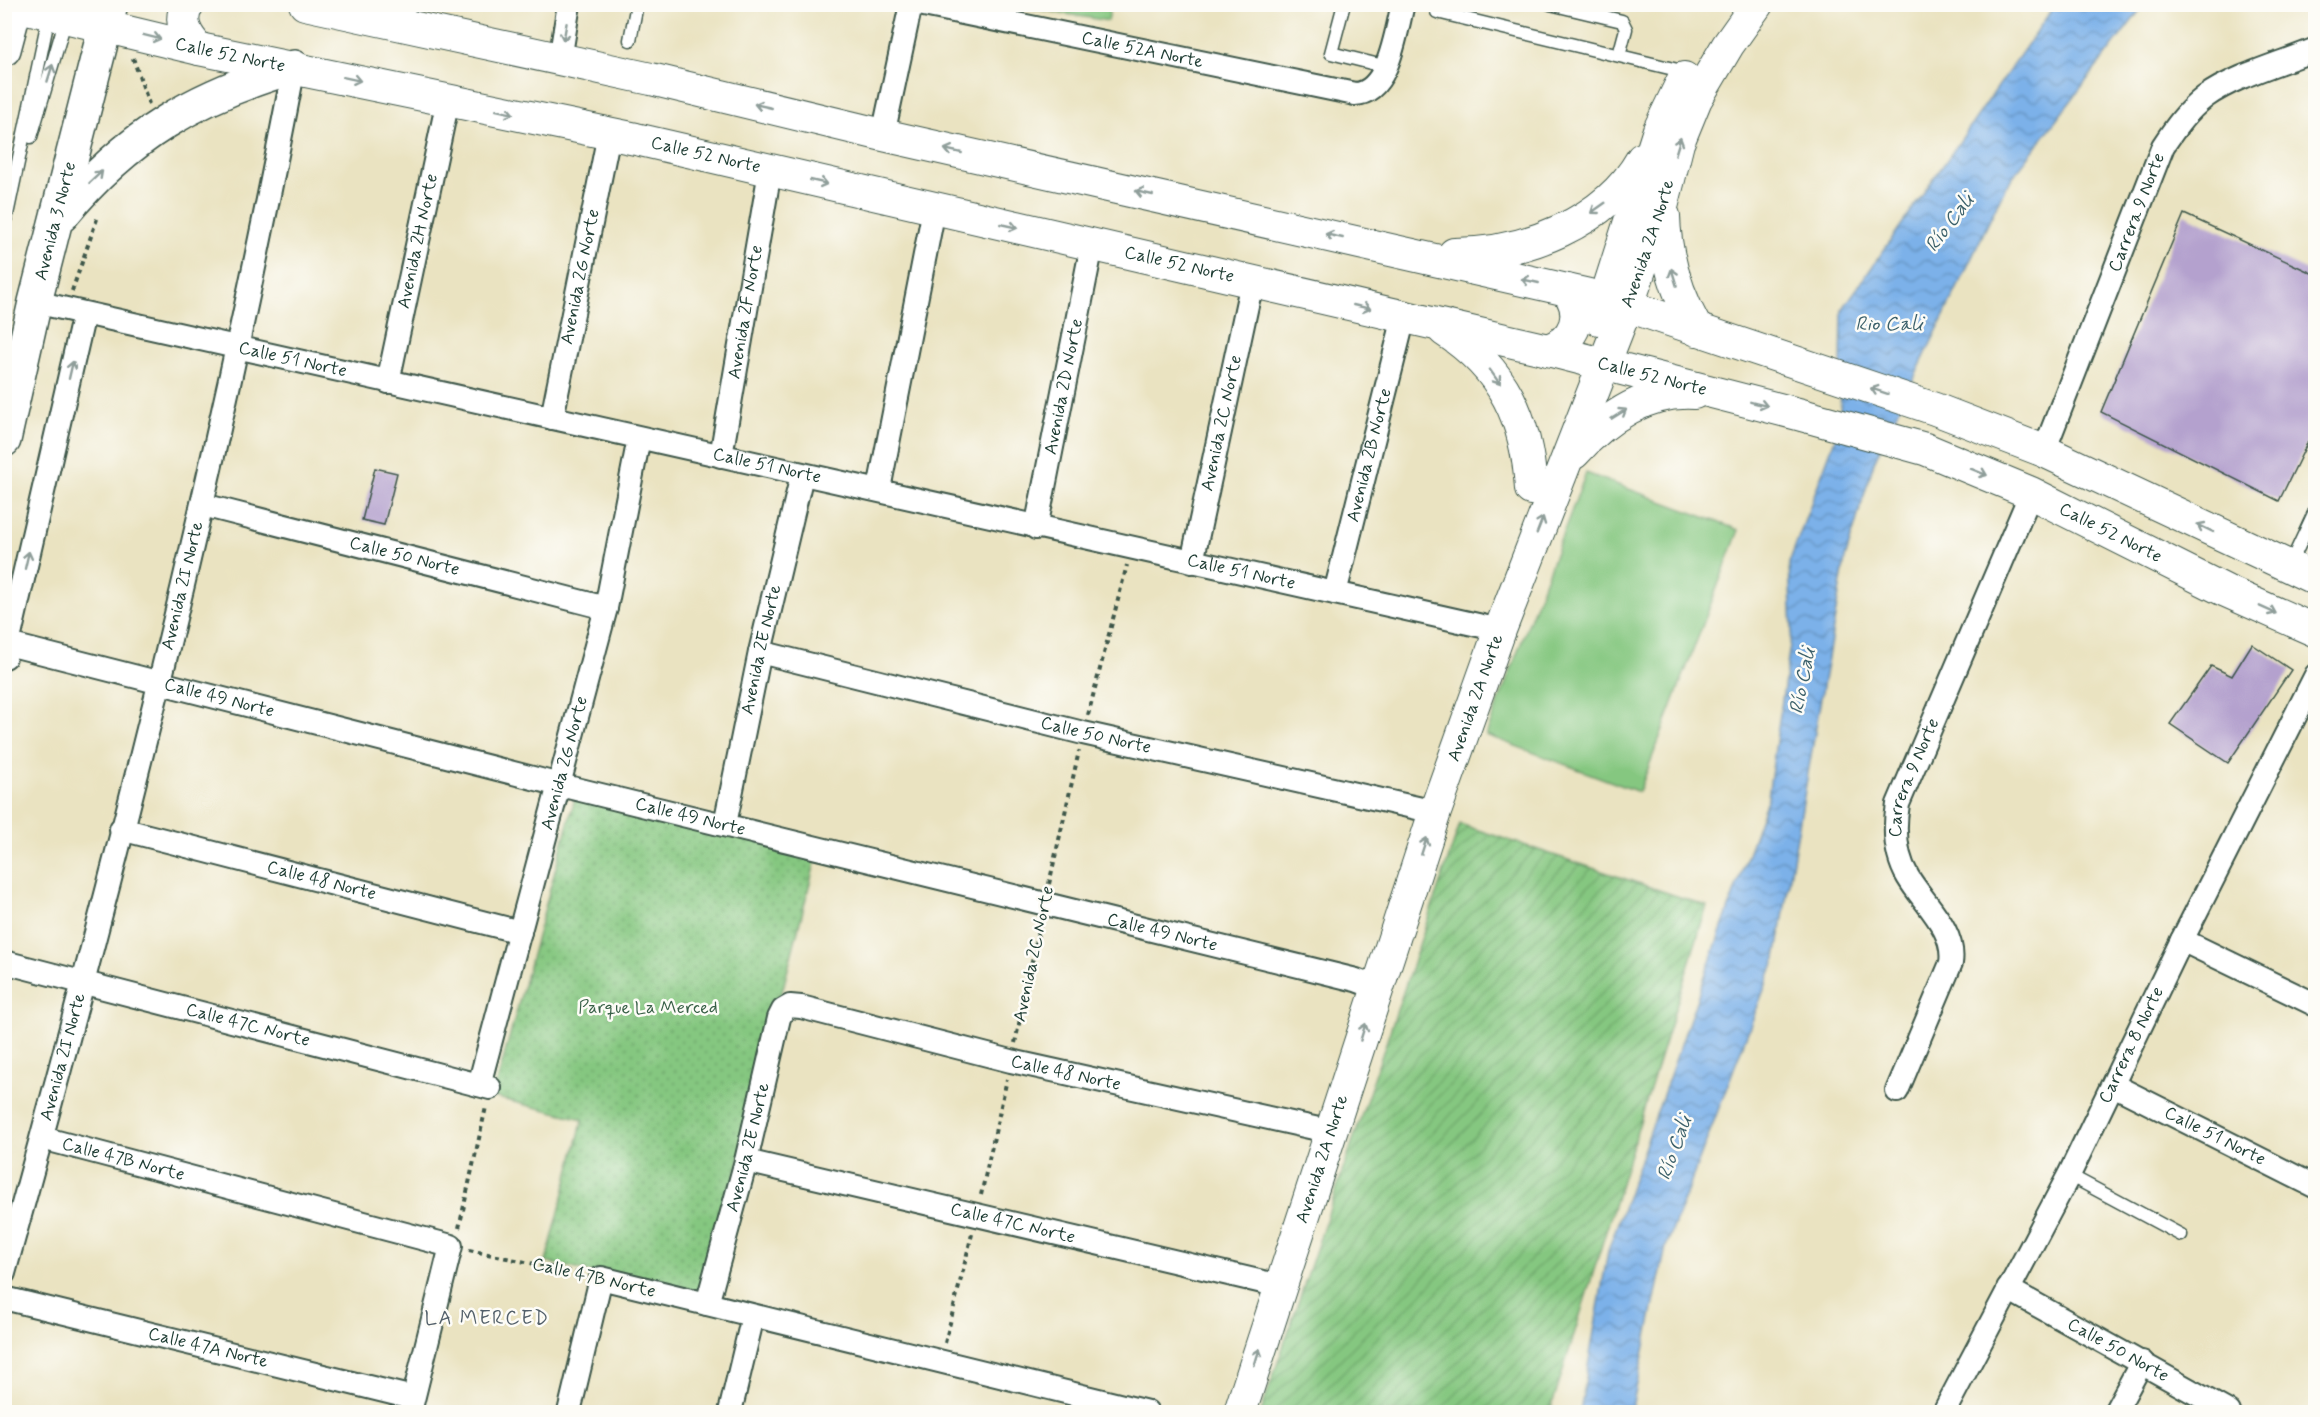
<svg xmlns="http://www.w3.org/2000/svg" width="2320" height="1417" font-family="Mynerve,sans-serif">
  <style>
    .grass { fill: url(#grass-dots); stroke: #52825a; stroke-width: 1.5 }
    .garden { fill: url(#garden-furrows); stroke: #52825a; stroke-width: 1.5 }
    .pitch { fill: #85c780; stroke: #52825a; stroke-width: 1.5 }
    .water { fill: url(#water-waves); stroke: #4d778e; stroke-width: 1.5 }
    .building { fill: #b4a1ce }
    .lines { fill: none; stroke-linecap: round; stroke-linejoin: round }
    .service-casing { stroke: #3d5649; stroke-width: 15 }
    .minor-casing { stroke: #3d5649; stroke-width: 26 }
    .secondary-casing { stroke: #3d5649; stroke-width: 34 }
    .primary-casing { stroke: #3d5649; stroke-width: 36 }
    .path { stroke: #3d5649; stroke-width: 4; stroke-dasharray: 4.5 4.5; stroke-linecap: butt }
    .service { stroke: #fff; stroke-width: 12 }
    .minor { stroke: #fff; stroke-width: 22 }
    .secondary { stroke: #fff; stroke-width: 32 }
    .primary { stroke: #fff; stroke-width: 33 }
    .oneway { stroke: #8f9e9a }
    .labels { text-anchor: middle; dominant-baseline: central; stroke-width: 5; stroke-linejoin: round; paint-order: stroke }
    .street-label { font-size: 18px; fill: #1f3d34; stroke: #fdfcf7 }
    .park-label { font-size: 18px; fill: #386047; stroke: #fdfcf7 }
    .water-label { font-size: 20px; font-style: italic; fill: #3b606a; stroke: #fdfcf7 }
    .neighbourhood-label { font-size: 20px; letter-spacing: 1.5px; fill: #53606a; stroke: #fdfcf7 }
  </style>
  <defs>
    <pattern id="grass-dots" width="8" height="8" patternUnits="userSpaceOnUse" patternTransform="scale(1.5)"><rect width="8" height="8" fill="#85c780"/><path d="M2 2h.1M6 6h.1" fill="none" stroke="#6ca36a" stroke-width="1.8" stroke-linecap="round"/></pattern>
    <pattern id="garden-furrows" width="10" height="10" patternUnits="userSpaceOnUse" patternTransform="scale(1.5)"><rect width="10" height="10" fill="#85c780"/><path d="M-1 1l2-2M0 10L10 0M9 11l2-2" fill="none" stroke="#6ca36a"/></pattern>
    <pattern id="water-waves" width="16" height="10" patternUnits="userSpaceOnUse" patternTransform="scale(1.5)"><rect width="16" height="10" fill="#7bb1e9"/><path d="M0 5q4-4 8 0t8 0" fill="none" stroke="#6491be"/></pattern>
  </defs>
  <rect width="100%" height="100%" fill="#fdfcf7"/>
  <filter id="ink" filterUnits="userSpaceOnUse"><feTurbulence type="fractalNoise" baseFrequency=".0167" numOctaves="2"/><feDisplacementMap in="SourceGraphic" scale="12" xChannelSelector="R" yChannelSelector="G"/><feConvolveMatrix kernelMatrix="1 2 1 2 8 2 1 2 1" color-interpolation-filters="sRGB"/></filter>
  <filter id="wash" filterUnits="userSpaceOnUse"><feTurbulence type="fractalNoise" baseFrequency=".008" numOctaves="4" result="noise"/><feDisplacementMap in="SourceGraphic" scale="24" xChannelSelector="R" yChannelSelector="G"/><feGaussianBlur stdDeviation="1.35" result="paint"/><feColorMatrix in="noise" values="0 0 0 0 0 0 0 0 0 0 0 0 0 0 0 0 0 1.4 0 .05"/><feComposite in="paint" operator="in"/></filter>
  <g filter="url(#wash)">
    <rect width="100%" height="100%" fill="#eae3c1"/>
    <path class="grass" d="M575 798 817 855 704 1298 546 1262 583 1119 493 1097Z"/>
    <path class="garden" d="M1460 824 1707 906 1550 1412H1261Z"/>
    <path class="pitch" d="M1011 5 1111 4V5L1108 21Z
      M1586 473 1739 530 1639 792 1486 735Z"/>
    <path class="water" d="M2055 5H2144L2006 186 1874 462 1845 559 1776 958 1666 1247 1631 1412H1580L1608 1251 1768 797 1792 631 1789 563 1840 425 1842 310Z"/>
    <g id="blocks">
      <path class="building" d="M2184 214 2316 275V425L2279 501 2101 412Z
        M375 468 397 473 384 525 362 520Z
        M2252 644 2291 670 2228 763 2170 724 2211 666 2232 676Z"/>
    </g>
  </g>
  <g filter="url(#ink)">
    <use href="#blocks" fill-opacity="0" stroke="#3d5649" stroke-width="1.5"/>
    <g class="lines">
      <g class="service-casing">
        <path id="service" d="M1344 4 1331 53 1387 67
          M1550 4 1622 21 1626 29 1619 55
          M1437 12 1686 72
          M630 40 637 4
          M31 137 66 18
          M4 229 49 15
          M2290 565 2316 509
          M2069 1175 2181 1235"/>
      </g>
      <g class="minor-casing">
        <g id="minor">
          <path id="s1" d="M919 4 1355 94C1389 93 1396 31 1403 4"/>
          <path d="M560 60 569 4"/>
          <path d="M883 135 911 4"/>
          <path id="s2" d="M35 302 1500 630"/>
          <path id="s3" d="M388 382 448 100"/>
          <path id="s4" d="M552 418 609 134"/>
          <path id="s5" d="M2044 451 2163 146C2175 128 2187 111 2205 97 2234 76 2282 63 2316 49"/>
          <path id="s6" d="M721 456 770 171"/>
          <path d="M879 489 934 209"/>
          <path id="s7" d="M203 505 606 608"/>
          <path id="s8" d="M1036 528 1092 245"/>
          <path id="s9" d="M1192 562 1252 282"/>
          <path id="s10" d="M1335 593 1404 317"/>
          <path id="s11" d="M4 643 560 785 1356 980 1377 988"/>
          <path id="s12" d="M760 652 1083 733 1435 812"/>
          <path d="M5 657 84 314"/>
          <path id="s13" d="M725 824 760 652 802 475"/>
          <path id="s14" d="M121 829 520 932"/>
          <path d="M2182 940 2316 1005"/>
          <path id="s15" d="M4 962 490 1088"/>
          <path id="s16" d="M479 1085 606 608 639 438"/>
          <path id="s17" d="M2113 1085 2316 1187"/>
          <path id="s18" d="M1897 1091 1951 963C1956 930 1924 904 1908 877 1895 855 1894 828 1898 804L2031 493"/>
          <path id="s19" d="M42 1138 451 1246 410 1412"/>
          <path id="s20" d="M746 1161 1280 1286"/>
          <path id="s21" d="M4 1273C115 875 217 474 294 67"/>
          <path id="s22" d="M2008 1289 2229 1412"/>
          <path id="s23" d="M4 1298 413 1398"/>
          <path id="s24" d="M707 1304 746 1161 779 1018 783 1010 790 1006 801 1007 1011 1061 1332 1132"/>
          <path d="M569 1412 601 1278 1147 1412"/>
          <path d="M730 1412 753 1316"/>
          <path id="s25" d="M1944 1412 2069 1175 2182 940 2316 675"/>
          <path d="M2115 1412 2142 1362"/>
        </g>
      </g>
      <g class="secondary-casing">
        <g id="secondary">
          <path id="s26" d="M10 4 199 49 636 139 1548 350 1798 414 1925 449 2031 493 2226 591 2316 631"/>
          <path d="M188 4C177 21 187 37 199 49"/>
          <path d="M305 4 651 79 883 135 1607 299 1935 409 2044 451 2316 579"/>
          <path d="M1664 216C1665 258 1677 294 1697 330"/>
          <path d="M1454 254C1524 254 1606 223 1642 159"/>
          <path d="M1599 319 1659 130 1684 78"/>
          <path d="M1444 330C1504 369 1527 420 1531 489"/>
          <path d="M1548 350C1576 340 1585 313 1567 290"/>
          <path d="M1574 453C1604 420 1645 390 1694 393"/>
          <path id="s27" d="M1240 1412 1435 812 1500 630 1633 290 1663 203 1678 143 1696 99 1728 45 1757 4"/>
        </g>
      </g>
      <g class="primary-casing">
        <g id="primary">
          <path d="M4 49 16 4"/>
          <path d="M62 215C127 136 197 95 294 67"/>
          <path id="s28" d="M4 440 35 302 111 4"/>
        </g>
      </g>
      <path class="path" d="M133 58 149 104
        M72 291 98 216
        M1088 715 1127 565
        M1049 884 1079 751
        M1015 1043 1040 924
        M981 1195 1007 1079
        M459 1228 486 1107
        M469 1250 582 1274
        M945 1343 972 1234"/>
      <use href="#service" class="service"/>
      <use href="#minor" class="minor"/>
      <use href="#secondary" class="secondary"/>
      <use href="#primary" class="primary"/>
    </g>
    <defs><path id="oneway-shaft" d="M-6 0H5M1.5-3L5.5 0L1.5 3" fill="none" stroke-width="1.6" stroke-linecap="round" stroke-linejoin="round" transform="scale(1.5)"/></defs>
    <g class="oneway">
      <use href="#oneway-shaft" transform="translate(565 32) rotate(100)"/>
      <use href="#oneway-shaft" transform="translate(152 37) rotate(14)"/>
      <use href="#oneway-shaft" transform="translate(50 73) rotate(-73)"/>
      <use href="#oneway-shaft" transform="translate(352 79) rotate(12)"/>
      <use href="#oneway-shaft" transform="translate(763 106) rotate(-167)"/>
      <use href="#oneway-shaft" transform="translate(505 112) rotate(12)"/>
      <use href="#oneway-shaft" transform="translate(1678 146) rotate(-73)"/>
      <use href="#oneway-shaft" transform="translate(953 151) rotate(-167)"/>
      <use href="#oneway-shaft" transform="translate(96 177) rotate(-43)"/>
      <use href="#oneway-shaft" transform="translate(819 182) rotate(13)"/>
      <use href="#oneway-shaft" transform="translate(1144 193) rotate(-167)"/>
      <use href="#oneway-shaft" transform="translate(1598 208) rotate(145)"/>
      <use href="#oneway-shaft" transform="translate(1009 226) rotate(13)"/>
      <use href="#oneway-shaft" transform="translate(1334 236) rotate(-167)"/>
      <use href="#oneway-shaft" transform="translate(1674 277) rotate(-107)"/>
      <use href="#oneway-shaft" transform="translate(1530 281) rotate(-167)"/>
      <use href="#oneway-shaft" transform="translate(1362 307) rotate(13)"/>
      <use href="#oneway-shaft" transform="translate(71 370) rotate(-77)"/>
      <use href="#oneway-shaft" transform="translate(1495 377) rotate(55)"/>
      <use href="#oneway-shaft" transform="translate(1879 391) rotate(-162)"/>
      <use href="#oneway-shaft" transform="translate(1759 404) rotate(14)"/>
      <use href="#oneway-shaft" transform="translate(1619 414) rotate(-32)"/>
      <use href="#oneway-shaft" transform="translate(1979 472) rotate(22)"/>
      <use href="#oneway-shaft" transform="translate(1540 525) rotate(-69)"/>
      <use href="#oneway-shaft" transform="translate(2205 528) rotate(-154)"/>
      <use href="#oneway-shaft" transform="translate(27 560) rotate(-77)"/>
      <use href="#oneway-shaft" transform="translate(2268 610) rotate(24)"/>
      <use href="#oneway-shaft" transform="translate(1424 846) rotate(-72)"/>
      <use href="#oneway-shaft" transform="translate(1363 1032) rotate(-73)"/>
      <use href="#oneway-shaft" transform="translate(1257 1357) rotate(-73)"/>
    </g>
  </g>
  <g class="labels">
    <g class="street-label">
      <text stroke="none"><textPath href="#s1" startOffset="228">Calle 52A Norte</textPath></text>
      <text stroke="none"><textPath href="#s26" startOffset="226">Calle 52 Norte</textPath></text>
      <text stroke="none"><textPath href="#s26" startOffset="712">Calle 52 Norte</textPath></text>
      <text stroke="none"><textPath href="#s5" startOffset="256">Carrera 9 Norte</textPath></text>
      <text stroke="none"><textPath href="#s28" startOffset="225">Avenida 3 Norte</textPath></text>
      <text stroke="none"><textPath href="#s3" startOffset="144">Avenida 2H Norte</textPath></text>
      <text stroke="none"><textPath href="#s27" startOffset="1238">Avenida 2A Norte</textPath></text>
      <text stroke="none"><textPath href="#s26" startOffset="1198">Calle 52 Norte</textPath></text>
      <text stroke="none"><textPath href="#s4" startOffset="144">Avenida 2G Norte</textPath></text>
      <text stroke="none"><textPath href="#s6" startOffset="146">Avenida 2F Norte</textPath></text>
      <text stroke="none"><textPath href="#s2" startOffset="264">Calle 51 Norte</textPath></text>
      <text stroke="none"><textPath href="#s26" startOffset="1684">Calle 52 Norte</textPath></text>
      <text stroke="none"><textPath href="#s8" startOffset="144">Avenida 2D Norte</textPath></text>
      <text stroke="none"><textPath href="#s9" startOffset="142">Avenida 2C Norte</textPath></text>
      <text stroke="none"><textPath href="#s10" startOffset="142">Avenida 2B Norte</textPath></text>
      <text stroke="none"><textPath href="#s2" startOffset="750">Calle 51 Norte</textPath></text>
      <text stroke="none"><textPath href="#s26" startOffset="2170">Calle 52 Norte</textPath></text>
      <text stroke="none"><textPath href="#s7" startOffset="208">Calle 50 Norte</textPath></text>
      <text stroke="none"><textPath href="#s2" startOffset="1236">Calle 51 Norte</textPath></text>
      <text stroke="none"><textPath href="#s21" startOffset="710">Avenida 2I Norte</textPath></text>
      <text stroke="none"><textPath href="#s13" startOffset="178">Avenida 2E Norte</textPath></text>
      <text stroke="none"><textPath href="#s11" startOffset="222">Calle 49 Norte</textPath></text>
      <text stroke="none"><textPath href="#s27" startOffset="752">Avenida 2A Norte</textPath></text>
      <text stroke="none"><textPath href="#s12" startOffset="346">Calle 50 Norte</textPath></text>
      <text stroke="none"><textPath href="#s16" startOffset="333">Avenida 2G Norte</textPath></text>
      <text stroke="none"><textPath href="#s18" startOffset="342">Carrera 9 Norte</textPath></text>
      <text stroke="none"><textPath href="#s11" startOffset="708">Calle 49 Norte</textPath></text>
      <text stroke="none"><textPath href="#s14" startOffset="207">Calle 48 Norte</textPath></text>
      <text stroke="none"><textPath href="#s11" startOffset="1194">Calle 49 Norte</textPath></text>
      <text transform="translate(1034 954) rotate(-78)">Avenida 2C Norte</text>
      <text stroke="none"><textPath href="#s15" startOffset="252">Calle 47C Norte</textPath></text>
      <text stroke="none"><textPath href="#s25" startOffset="412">Carrera 8 Norte</textPath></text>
      <text stroke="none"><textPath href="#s21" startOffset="224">Avenida 2I Norte</textPath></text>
      <text stroke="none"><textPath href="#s24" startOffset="596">Calle 48 Norte</textPath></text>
      <text stroke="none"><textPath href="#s17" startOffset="114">Calle 51 Norte</textPath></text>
      <text stroke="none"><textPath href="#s24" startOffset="162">Avenida 2E Norte</textPath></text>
      <text stroke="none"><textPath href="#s19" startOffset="84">Calle 47B Norte</textPath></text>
      <text stroke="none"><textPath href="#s27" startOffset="266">Avenida 2A Norte</textPath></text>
      <text stroke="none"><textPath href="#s20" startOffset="274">Calle 47C Norte</textPath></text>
      <text transform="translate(594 1278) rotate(13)">Calle 47B Norte</text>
      <text stroke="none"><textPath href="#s23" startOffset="210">Calle 47A Norte</textPath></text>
      <text stroke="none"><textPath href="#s22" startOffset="126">Calle 50 Norte</textPath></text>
    </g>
    <g class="park-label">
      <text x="648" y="1008">Parque La Merced</text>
    </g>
    <g class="water-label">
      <text transform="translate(1950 223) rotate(-53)">Río Cali</text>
      <text x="1889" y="324">Rio Cali</text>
      <text transform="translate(1803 681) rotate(-79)">Río Cali</text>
      <text transform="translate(1675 1148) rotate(-70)">Río Cali</text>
    </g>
    <g class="neighbourhood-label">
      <text x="487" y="1318">LA MERCED</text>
    </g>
  </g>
  <rect width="2320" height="1417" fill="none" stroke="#fdfcf7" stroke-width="24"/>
</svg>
